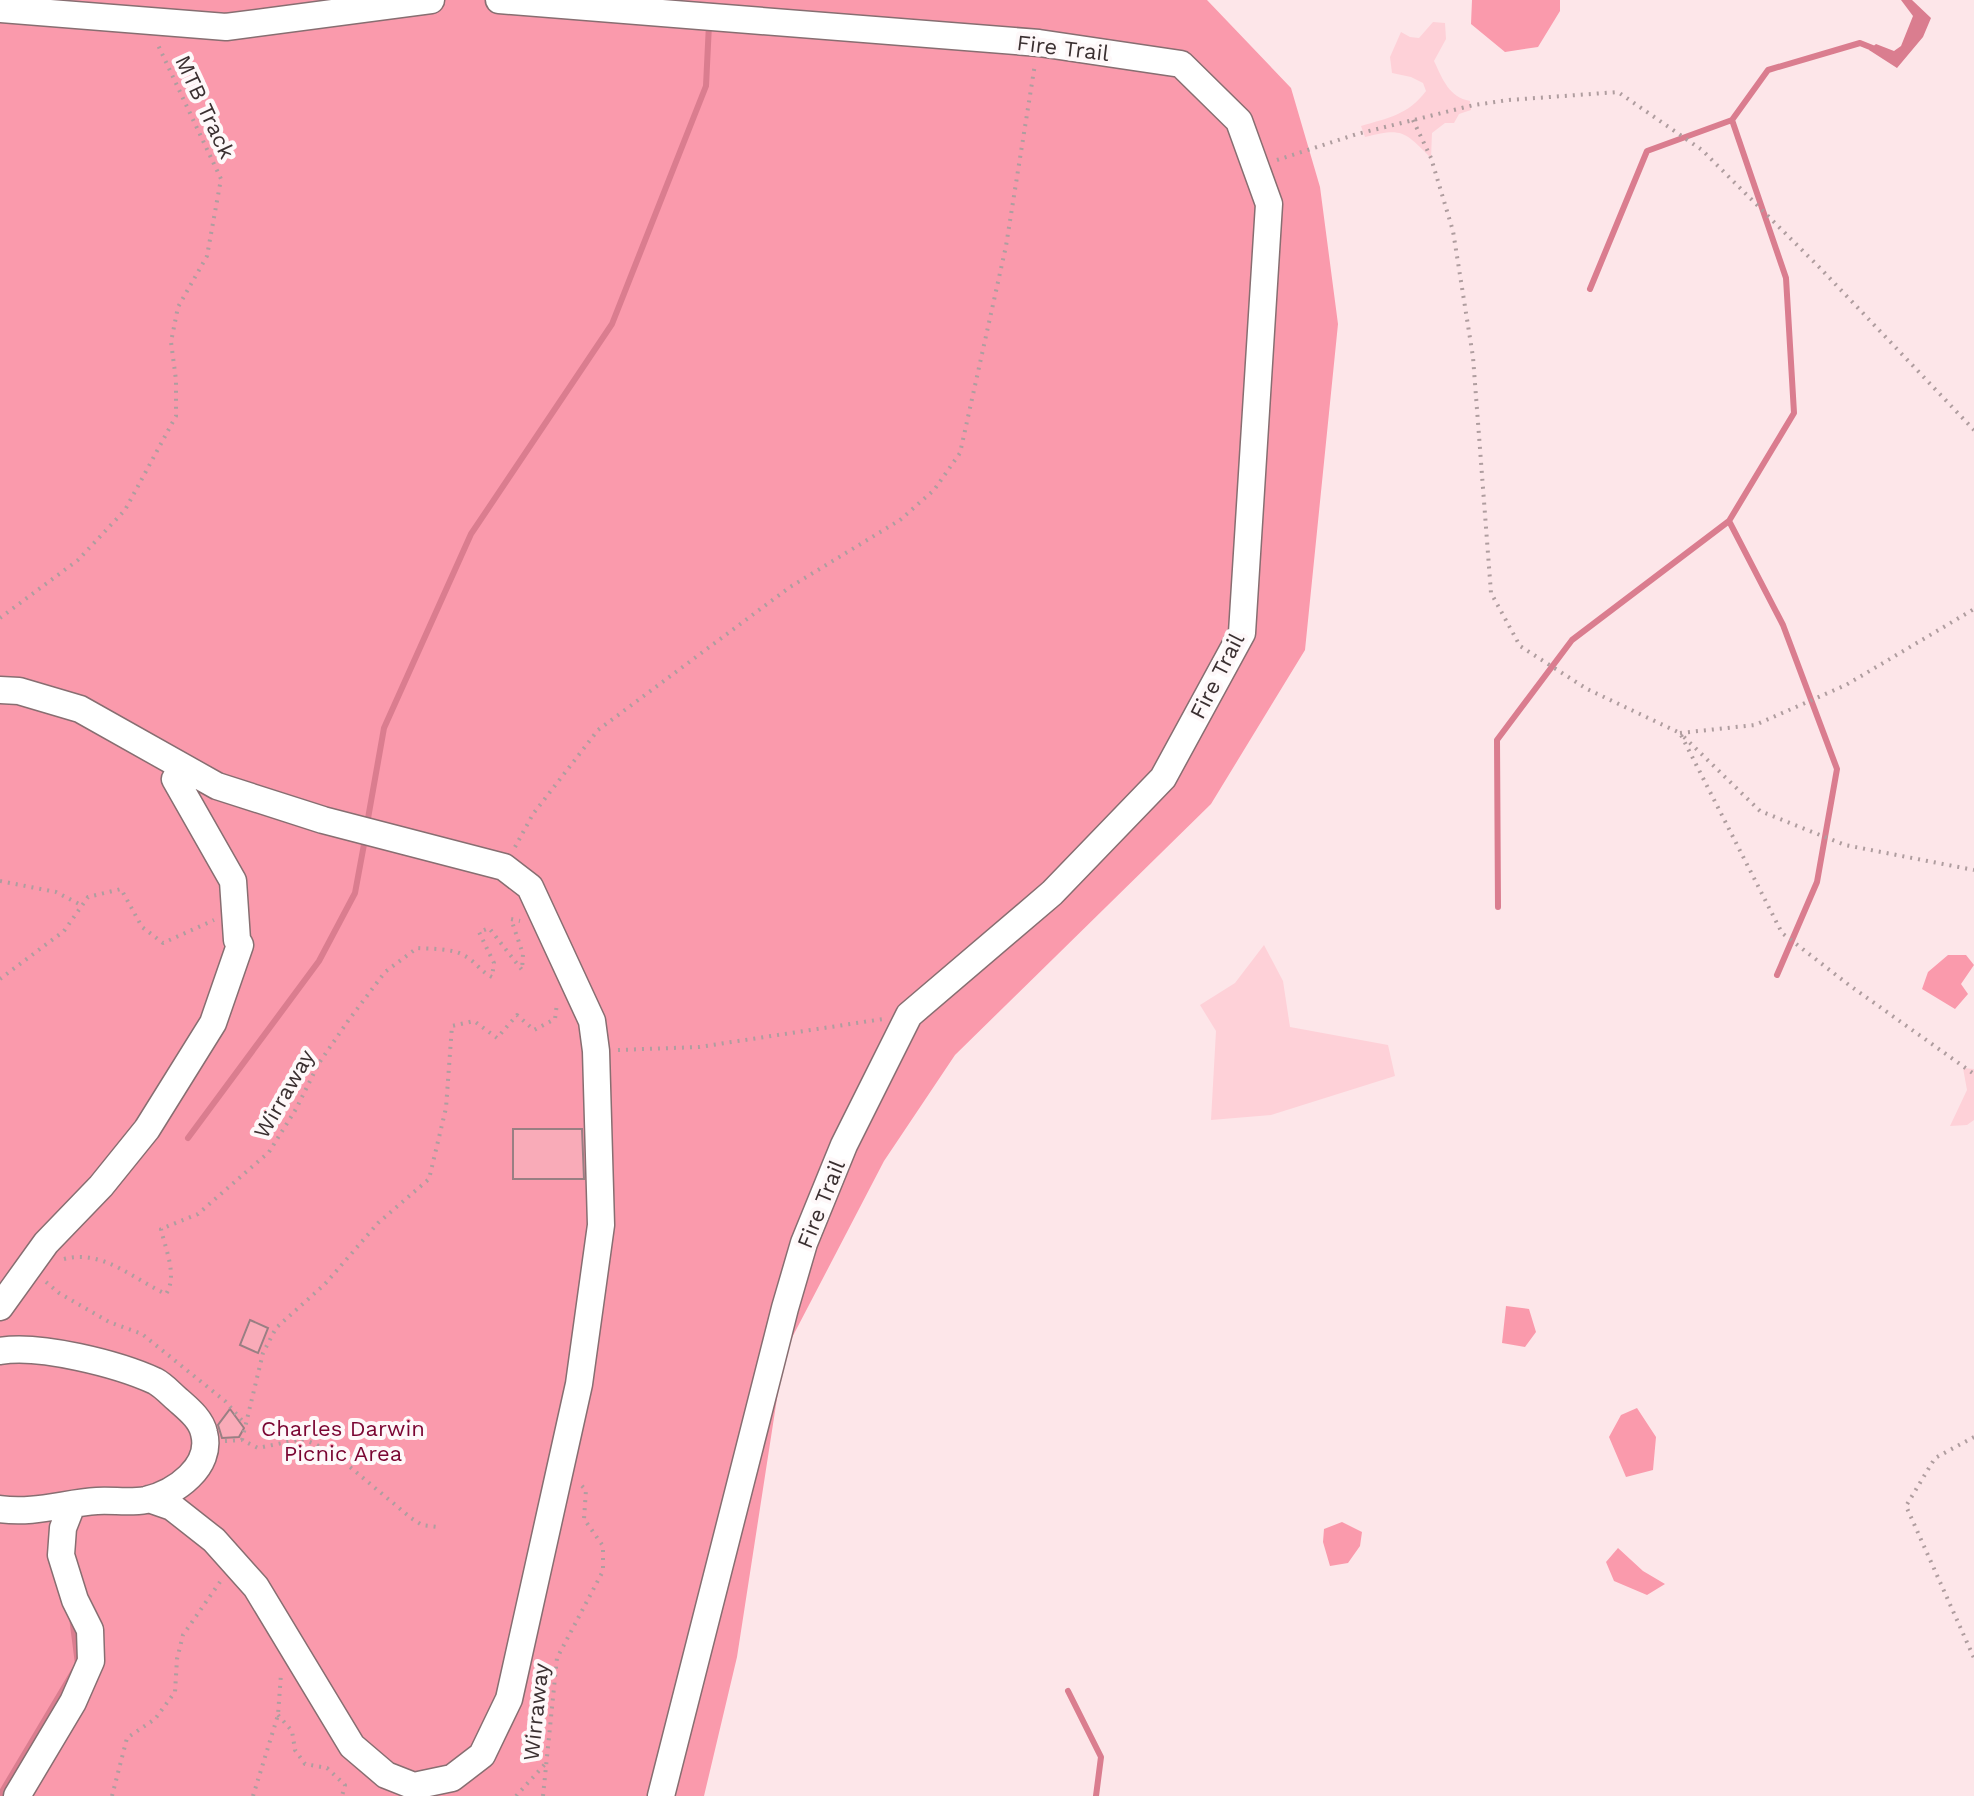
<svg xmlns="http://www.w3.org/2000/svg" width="1974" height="1796" font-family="'Work Sans',sans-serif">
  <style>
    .green { fill: #fed1d8 }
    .forest { fill: #fa9aac }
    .water { fill: #da7d8f }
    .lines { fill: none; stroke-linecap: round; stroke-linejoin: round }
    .stream { stroke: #da7d8f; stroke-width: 6 }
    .building { fill: #f9abb8; stroke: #997f83; stroke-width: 2 }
    .minor-casing { stroke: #876e71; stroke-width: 29 }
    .path { stroke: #af9d9f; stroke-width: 4; stroke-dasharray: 2 6; stroke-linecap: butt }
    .minor { stroke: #fff; stroke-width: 26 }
    .labels { text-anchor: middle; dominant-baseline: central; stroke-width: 8; stroke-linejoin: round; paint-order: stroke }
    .street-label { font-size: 22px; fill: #3a2f30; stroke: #fef8f9 }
    .park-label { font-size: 22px; fill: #7a0532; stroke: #fef8f9 }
  </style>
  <rect width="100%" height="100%" fill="#fde6e9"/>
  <path class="green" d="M1433 22 1445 23 1446 39 1434 61C1443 80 1449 97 1470 101L1471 110 1459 114 1454 123H1445L1432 133 1431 158C1405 132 1403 127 1365 137L1361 126C1388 118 1408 115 1426 91L1423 83 1411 77 1392 73 1390 57 1401 32 1410 37 1419 38Z
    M1264 945 1283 981 1290 1027 1388 1045 1395 1076 1271 1115 1211 1120 1216 1031 1200 1005 1235 983Z
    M1963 1068 1974 1069V1120L1967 1125 1950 1126 1967 1090Z"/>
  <path class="forest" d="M0 0H1207L1291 88 1320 187 1338 324 1305 650 1211 804 955 1055 884 1161 784 1353 737 1657 704 1796H0Z
    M1472 0H1560V11L1538 47 1505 52 1471 24Z
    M1948 955H1966L1974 965 1961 984 1968 994 1955 1009 1922 989 1928 972Z
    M1506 1306 1529 1309 1536 1332 1525 1347 1502 1343Z
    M1637 1408 1656 1437 1653 1470 1626 1477 1609 1437 1621 1415Z
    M1342 1522 1362 1532 1360 1546 1348 1563 1330 1566 1323 1542 1324 1529Z
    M1618 1548 1643 1571 1665 1584 1647 1595 1614 1581 1606 1562Z"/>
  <path class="water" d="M1901 0H1912L1931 18 1923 37 1897 68 1869 50 1876 44 1894 51 1901 46 1913 16Z"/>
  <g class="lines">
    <path class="stream" d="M1590 289 1647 151 1732 120
      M1729 521 1783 625 1837 769 1817 882 1777 975
      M367 824 384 728 471 534 612 324 706 86 709 24
      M1498 907 1497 740 1572 640 1729 521 1794 413 1786 278 1732 120 1768 70 1860 43 1880 51
      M188 1138 319 961 355 893 365 839
      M1068 1691 1101 1757 1096 1796
      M0 1795 78 1664 72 1617"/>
  </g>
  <path class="building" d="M513 1129H582L584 1179H513Z
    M250 1320 268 1328 258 1353 240 1345Z
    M230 1409 244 1428 239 1437 222 1438 218 1425Z"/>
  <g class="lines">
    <g class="minor-casing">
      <path id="minor" d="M499 0 1039 43 1181 64 1239 121 1269 204 1242 633 1163 778 1052 893 909 1015 844 1145 804 1243 785 1308 661 1796
        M0 9 226 27 431 0
        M0 690 19 691 80 709 217 786 323 820 504 867 530 887 592 1021 596 1051 601 1225 579 1384 509 1699 482 1755 452 1778 414 1786 386 1775 352 1746 256 1587 214 1540 172 1507 149 1499
        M0 1307 46 1243 101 1186 147 1129 213 1023 240 945 237 940 233 881 175 779 183 767
        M0 1351C39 1344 118 1364 155 1381 163 1385 171 1394 178 1400 188 1409 201 1419 204 1433 213 1467 175 1493 146 1500 130 1503 113 1500 97 1501 65 1503 33 1514 0 1509
        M17 1796 73 1702 91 1661 90 1630 75 1600 61 1555 63 1528 72 1505"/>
    </g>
    <path class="path" d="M1413 120 1431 158 1453 231 1473 357 1491 593 1520 646 1587 689 1680 733 1782 933 1849 985 1974 1074
      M1277 160 1357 134 1474 105 1509 100 1618 92 1702 150 1820 268 1974 430
      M0 618 78 560 125 510 176 416V380L171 342 178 307 207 256 221 179 157 43
      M1680 733 1755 725 1846 685 1974 609
      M1684 737 1760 811 1845 845 1974 870
      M515 847 533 814 598 730 790 587 900 520 934 490 960 453 1006 246 1035 64
      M0 881 56 892 81 905
      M0 979 64 931 88 897 121 889 142 927 163 943 214 920
      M618 1050 699 1047 883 1019
      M64 1259C103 1249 133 1279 166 1294 178 1276 165 1248 161 1229L198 1214 269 1152 296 1109 319 1063 348 1021 385 972 417 948C432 949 452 948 465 956 475 961 481 972 492 977L494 963 479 932 489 928 522 970 523 954 511 919 520 921
      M46 1282 59 1293 109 1322 142 1334 225 1401 245 1424
      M1974 1437 1935 1458 1906 1506 1974 1658
      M242 1440 263 1353 276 1328 325 1284 378 1223 429 1179 446 1108 452 1026 474 1021 497 1038 517 1015 534 1030 555 1019 557 1003
      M225 1441 242 1440 258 1448 302 1439 315 1444 338 1457 411 1518 422 1525 438 1527
      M278 1715 292 1731 295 1750 305 1764 327 1768 345 1785 342 1796
      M112 1796 127 1738 155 1719 175 1692 177 1659 183 1635 222 1579
      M253 1796 278 1715 281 1674
      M516 1796 547 1762
      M543 1796 557 1658 603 1571V1546L584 1519 586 1490 579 1483"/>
    <use href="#minor" class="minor"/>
  </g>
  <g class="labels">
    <g class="street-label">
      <text transform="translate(1063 48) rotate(7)">Fire Trail</text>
      <text transform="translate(205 107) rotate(65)">MTB Track</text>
      <text transform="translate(1217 676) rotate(-63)">Fire Trail</text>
      <text transform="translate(284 1094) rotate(-60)">Wirraway</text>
      <text transform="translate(821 1204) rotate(-68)">Fire Trail</text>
      <text transform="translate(536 1712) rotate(-84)">Wirraway</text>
    </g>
    <g class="park-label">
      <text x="343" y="1428">Charles Darwin<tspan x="343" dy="25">Picnic Area</tspan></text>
    </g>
  </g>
</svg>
